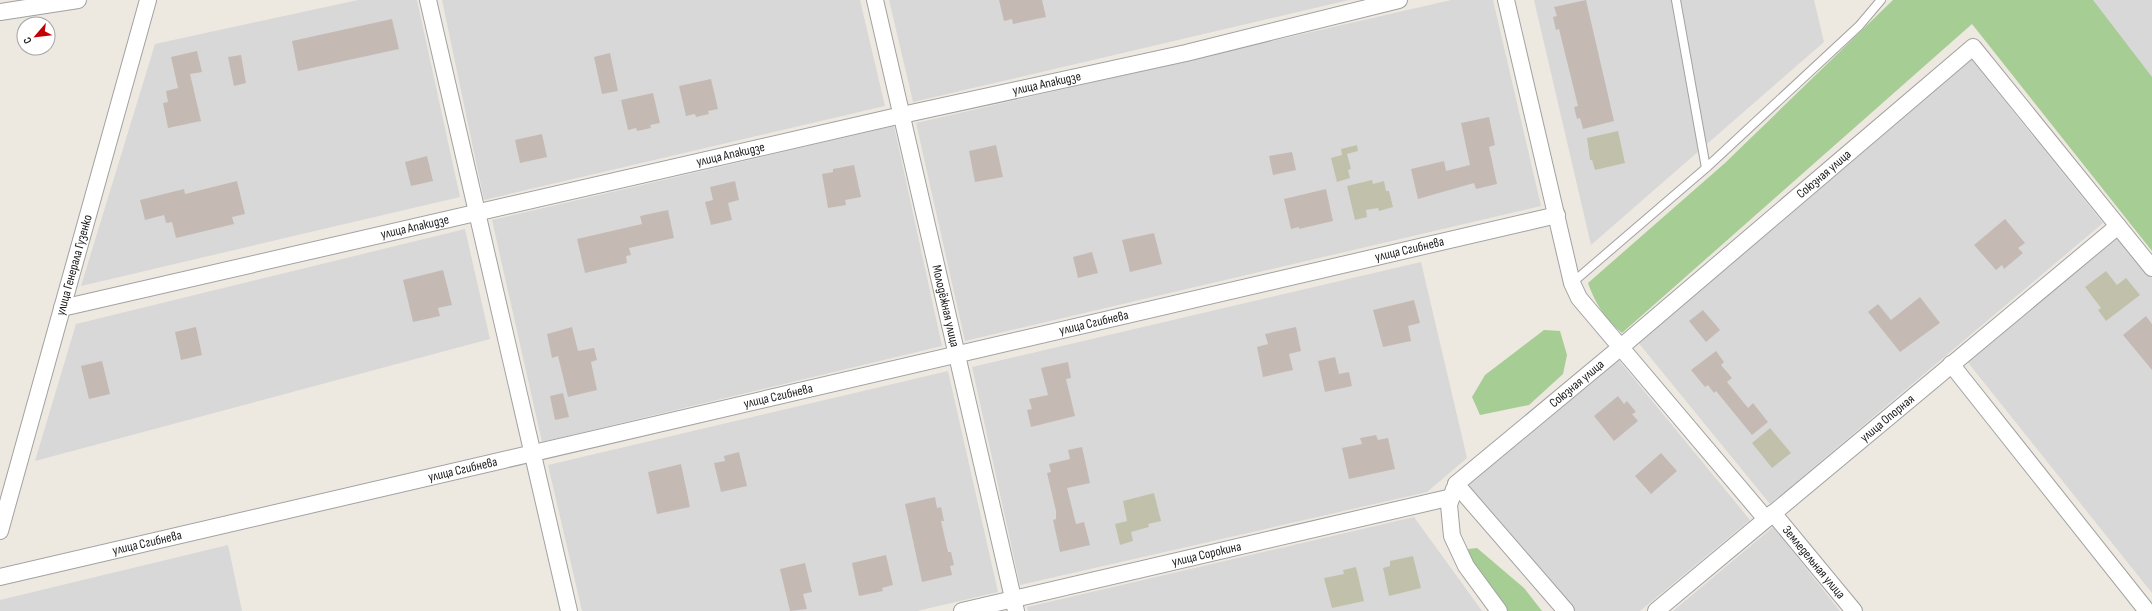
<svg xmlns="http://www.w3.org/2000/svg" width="2152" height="611" font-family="'Sofia Sans Condensed',sans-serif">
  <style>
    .residential { fill: #d9d8d8 }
    .construction { fill: #c1c1ab }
    .forest { fill: #a6cd93 }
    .building { fill: #c4bab3 }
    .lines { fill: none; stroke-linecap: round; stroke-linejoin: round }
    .service-casing { stroke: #a2a2a2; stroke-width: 10 }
    .minor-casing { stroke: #a2a2a2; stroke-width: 18 }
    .service { stroke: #fff; stroke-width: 8 }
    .minor { stroke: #fff; stroke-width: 16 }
    .labels { text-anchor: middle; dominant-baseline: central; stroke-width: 3; stroke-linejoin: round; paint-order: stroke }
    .street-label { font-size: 13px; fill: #1b1b1b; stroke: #fff }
  </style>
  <rect width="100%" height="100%" fill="#ede8e0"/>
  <path class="residential" d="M358 0H417L460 197 81 286 155 44Z
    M442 0H860L885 106 484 200Z
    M889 0H1349L913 102Z
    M1451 0H1493L1541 206 965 341 916 123Z
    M1534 0H1814L1824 42 1591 245Z
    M2073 0H2152V98Z
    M1970 58 2103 223 1770 504 1637 341Z
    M894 126 942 346 542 442 492 220Z
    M465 229 490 339 35 461 76 324Z
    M2118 236 2152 278V593L1966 360Z
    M1421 262 1467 458 1427 492 1020 585 972 367Z
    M1617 358 1750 520 1640 611H1575L1467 485Z
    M948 371 998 592 917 611H582L548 465Z
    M1414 517 1482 611H1028L1027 607Z
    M1773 527 1840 611H1673Z
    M228 545 242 611H0V600Z"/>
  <path class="construction" d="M1618 131 1625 163 1595 170 1592 160H1590L1587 138Z
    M1357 145 1358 151 1347 154 1351 169 1348 170 1350 178 1337 182 1331 158 1342 155 1341 149Z
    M1372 180 1373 184 1384 181 1386 191H1389L1393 207 1379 211 1378 208 1366 210 1367 217 1355 220 1347 186Z
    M2106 271 2117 285 2126 278 2140 295 2106 321 2098 310 2101 308 2085 287Z
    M1770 428 1791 453 1772 468 1752 443Z
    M1154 493 1161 521 1148 524 1149 527 1131 532 1133 541 1120 545 1115 524 1127 521 1123 501Z
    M1413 556 1421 588 1389 596 1383 568 1390 566V561Z
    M1356 567 1364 601 1332 608 1324 578 1344 574 1343 570Z"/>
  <path class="forest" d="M1893 0H2093L2152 77V251L1972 24 1622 333C1605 319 1595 303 1588 283L1725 163Z
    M1544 330 1560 331 1567 355 1563 374 1529 405 1480 415 1472 397 1485 375Z
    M1477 548 1524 588 1542 611H1505L1472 565 1468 549Z"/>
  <path class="building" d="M999 0H1042L1046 17 1013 24 1012 19 1004 21Z
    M1586 0 1614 121 1583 129 1580 118 1577 119 1574 107 1578 106 1559 29 1556 30 1553 17 1557 16 1554 7Z
    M392 19 399 49 298 71 292 41Z
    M197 51 202 72 190 74 201 121 168 128 163 103 168 102 166 91 178 88 171 57Z
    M610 53 618 91 602 94 594 57Z
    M241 55 246 83 234 86 228 57Z
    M711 79 718 109 708 111 709 114 696 117 695 114 686 116 679 86Z
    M653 93 660 123 650 125 651 128 637 131 636 128 628 130 621 100Z
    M1489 117 1495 145 1489 147 1497 184 1476 189 1474 183 1418 199 1411 169 1444 161 1446 171 1470 165 1461 123Z
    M542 134 547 157 520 163 515 140Z
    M996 145 1003 177 975 182 969 151Z
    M1292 152 1296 170 1273 175 1269 156Z
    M427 156 433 181 411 186 405 162Z
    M854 165 861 197 845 200 846 205 828 208 822 174 833 172V169Z
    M237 181 245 214 232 217 234 224 176 238 172 222 166 223 164 215 145 220 140 200 184 189 185 194Z
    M735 181 739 200 728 203 732 220 711 225 705 202 713 200 710 187Z
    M1326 189 1333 221 1299 229V227L1291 229 1284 199Z
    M668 210 674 238 629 248 631 255 626 256 627 263 585 273 577 239 642 224 640 216Z
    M2005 219 2025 243 2018 248 2023 253 2004 269 2002 265 1996 270 1974 245Z
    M1154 233 1162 264 1130 272 1122 240Z
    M1092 252 1098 273 1078 278 1073 257Z
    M443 270 452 305 438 308 440 316 413 322 403 280Z
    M1920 297 1940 323 1900 352 1868 312 1878 304 1891 320Z
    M1414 300 1420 323 1408 326 1411 341 1383 347 1373 310Z
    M1703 310 1720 330 1706 342 1689 321Z
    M2146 316 2152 324V370L2123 335Z
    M196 327 202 355 181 360 175 332Z
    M572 327 578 351 594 348 597 360 591 362 597 390 568 397 558 356 552 358 547 334Z
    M1296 327 1301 351 1289 354 1293 370 1263 377 1257 347 1268 344 1265 334Z
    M1716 351 1724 362 1721 365 1732 378 1727 382 1748 408 1753 403 1768 422 1752 435 1716 391 1714 393 1708 385 1705 387 1691 370Z
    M1335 357 1339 374 1349 372 1352 386 1325 392 1318 361Z
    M102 361 110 394 89 399 81 366Z
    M1068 362 1071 378 1066 379 1075 416 1031 427 1027 410 1032 409 1029 399 1048 395 1041 368Z
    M563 393 569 417 555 420 550 396Z
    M1618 396 1624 404 1627 401 1636 412 1632 414 1638 421 1614 441 1594 416Z
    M1376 435 1378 440 1388 438 1395 469 1349 479 1342 448 1362 444 1360 438Z
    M1082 447 1090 483 1067 488 1076 524 1084 522 1090 545 1060 552 1053 520 1056 519V511L1047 473 1051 472 1049 464 1070 459 1068 450Z
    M739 452 747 486 721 492 714 463 725 461 724 456Z
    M1661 453 1677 471 1651 494 1635 476Z
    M681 464 690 507 657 514 648 472Z
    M935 497 937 508 941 507 944 521H941L948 552H951L954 565 950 566 952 575 922 582 905 504Z
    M886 555 893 585 882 588 883 591 859 596 852 563Z
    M805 563 812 592 803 594 807 609 790 611 780 569Z"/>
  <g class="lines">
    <g class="service-casing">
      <path id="service" d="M1676 0 1706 168
        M1572 283 1706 168 1859 26 1881 0"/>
    </g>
    <g class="minor-casing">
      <g id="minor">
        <path d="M428 0 569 611"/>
        <path id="s1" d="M875 0 1016 611"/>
        <path d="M1506 0 1572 283 1579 298 1766 519"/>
        <path d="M0 12 78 0"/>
        <path id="s2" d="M62 308 902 115 1186 53 1399 0"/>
        <path d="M1951 364 2147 611"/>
        <path id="s3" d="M1456 484 1621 347 1973 47 2152 268"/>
        <path d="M1456 484 1566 611"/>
        <path d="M1454 489 1449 505 1452 536 1466 566 1499 611"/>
        <path id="s4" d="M1773 513 1854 611"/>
        <path id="s5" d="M0 531 148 0"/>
        <path id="s6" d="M0 577 1557 215"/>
        <path id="s7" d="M962 611 1452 497"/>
        <path id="s8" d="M1656 611 2118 226"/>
      </g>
    </g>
    <use href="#service" class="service"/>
    <use href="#minor" class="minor"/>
  </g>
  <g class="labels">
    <g class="street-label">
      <text stroke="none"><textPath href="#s2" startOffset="1010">улица Апакидзе</textPath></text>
      <text stroke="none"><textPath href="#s2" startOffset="686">улица Апакидзе</textPath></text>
      <text stroke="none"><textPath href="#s3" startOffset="481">Союзная улица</textPath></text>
      <text stroke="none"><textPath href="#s2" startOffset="362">улица Апакидзе</textPath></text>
      <text stroke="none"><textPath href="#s6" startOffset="1447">улица Сгибнева</textPath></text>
      <text stroke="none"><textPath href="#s5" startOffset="276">улица Генерала Гузенко</textPath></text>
      <text stroke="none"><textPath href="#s1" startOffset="314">Молодёжная улица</textPath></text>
      <text stroke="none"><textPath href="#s6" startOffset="1123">улица Сгибнева</textPath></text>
      <text stroke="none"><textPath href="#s3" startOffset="157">Союзная улица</textPath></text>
      <text stroke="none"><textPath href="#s6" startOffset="799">улица Сгибнева</textPath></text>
      <text stroke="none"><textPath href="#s8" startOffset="301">улица Опорная</textPath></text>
      <text stroke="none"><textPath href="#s6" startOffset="475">улица Сгибнева</textPath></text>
      <text stroke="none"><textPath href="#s6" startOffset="151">улица Сгибнева</textPath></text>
      <text stroke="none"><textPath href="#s7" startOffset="251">улица Сорокина</textPath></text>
      <text stroke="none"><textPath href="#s4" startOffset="64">Земледельная улица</textPath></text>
    </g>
  </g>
  <g transform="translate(36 36) rotate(242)"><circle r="19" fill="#ffffff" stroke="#a4a4a4"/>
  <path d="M0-3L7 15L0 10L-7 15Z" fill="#c50005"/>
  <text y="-6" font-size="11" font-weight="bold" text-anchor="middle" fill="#1b1b1b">С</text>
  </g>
</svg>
